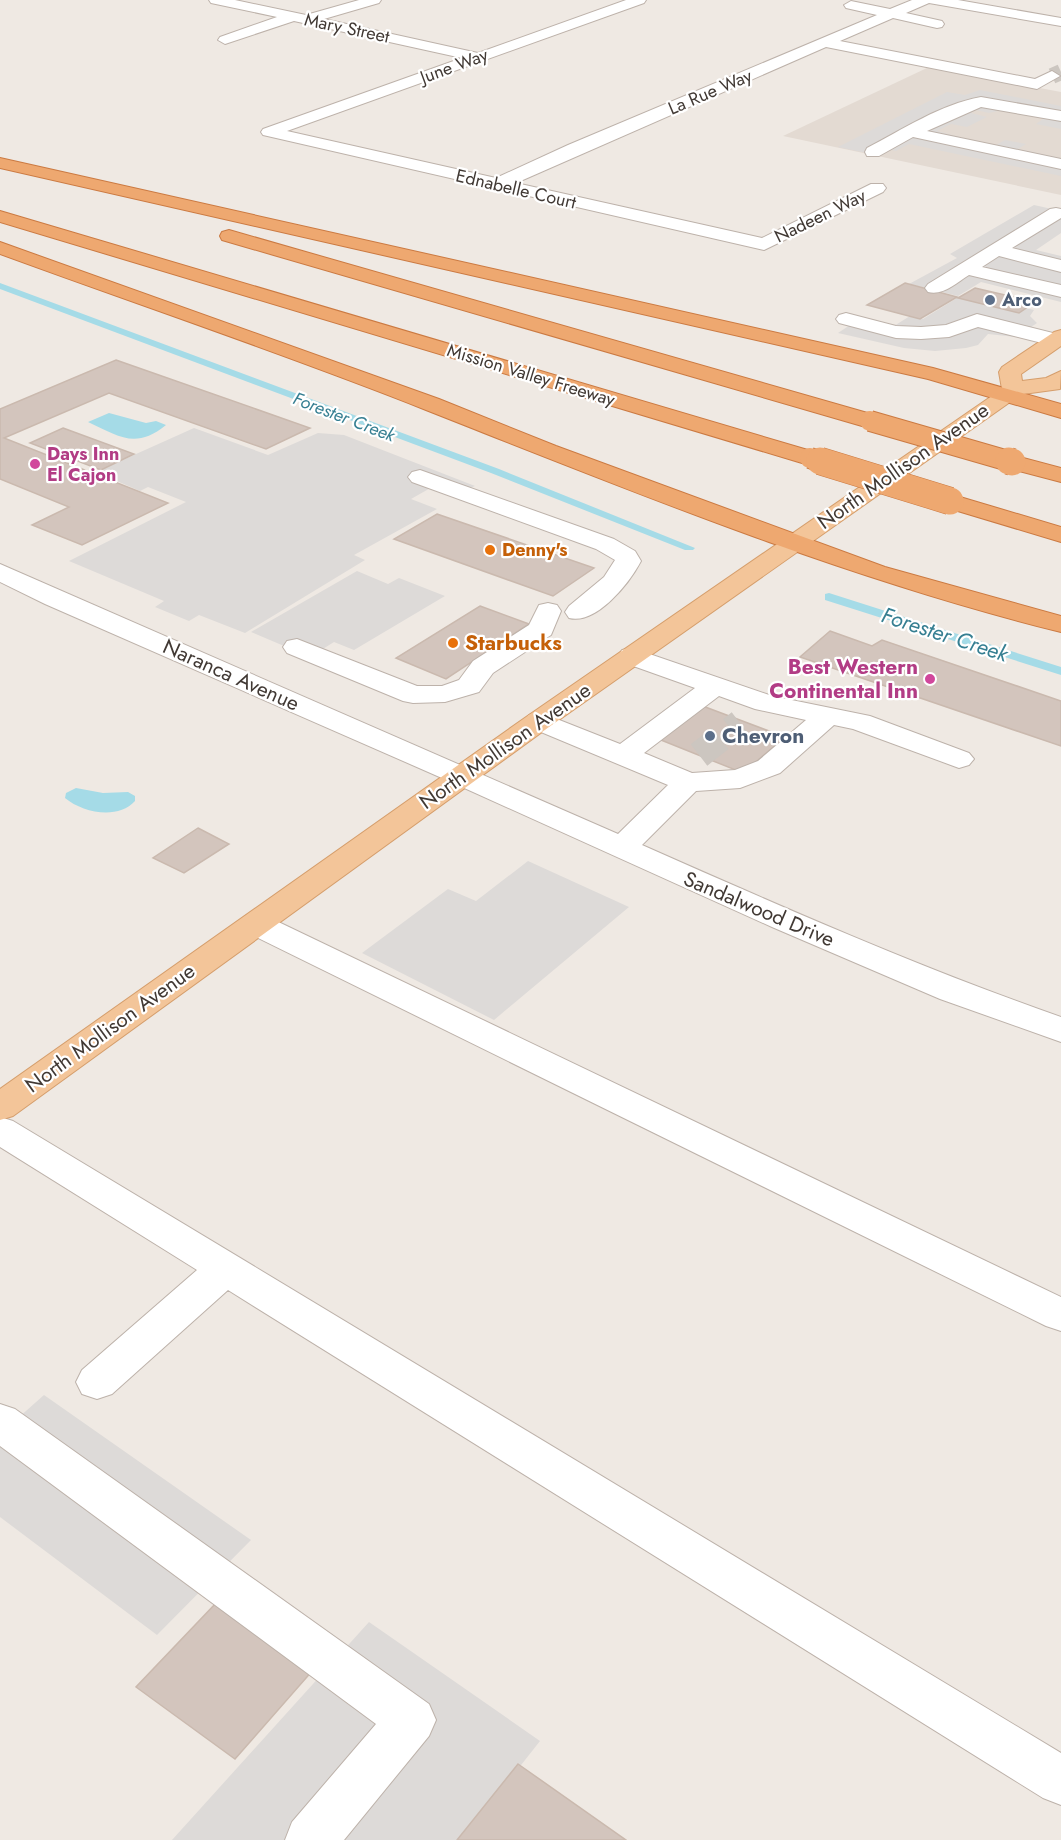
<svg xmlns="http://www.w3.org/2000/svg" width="1061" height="1840" font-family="Jost,sans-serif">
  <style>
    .residential { fill: #e3dad2 }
    .parking { fill: #dddad8 }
    .water { fill: #a5dbe7 }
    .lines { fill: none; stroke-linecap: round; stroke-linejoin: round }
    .stream { fill: #a5dbe7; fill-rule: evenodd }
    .building { fill: #d3c5bd; stroke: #cab9ae; stroke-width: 1.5 }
    .minor-tunnel-far1 { stroke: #ccc6c0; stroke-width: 16; stroke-dasharray: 16 8; stroke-linecap: butt }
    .minor-tunnel { stroke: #ccc6c0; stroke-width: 27; stroke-dasharray: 27 14; stroke-linecap: butt }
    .minor-casing { stroke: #bdb2aa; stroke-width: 2 }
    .major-casing { stroke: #d59e6c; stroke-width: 2 }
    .highway-casing { stroke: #cb7a42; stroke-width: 2 }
    .minor { fill: #fff; fill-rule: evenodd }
    .major { fill: #f3c599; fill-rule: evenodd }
    .highway { fill: #eea870; fill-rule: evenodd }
    .highway-bridge-far1-casing { stroke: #cb7a42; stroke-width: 22; stroke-linecap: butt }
    .highway-bridge-casing { stroke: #cb7a42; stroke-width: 28; stroke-linecap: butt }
    .highway-bridge-far1 { stroke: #eea870; stroke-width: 20 }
    .highway-bridge { stroke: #eea870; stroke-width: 27 }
    .service-dot { fill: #5c6f8a; stroke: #fff; stroke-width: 2 }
    .hotel-dot { fill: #d1479c; stroke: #fff; stroke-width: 2 }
    .food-dot { fill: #e8710a; stroke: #fff; stroke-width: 2 }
    .labels { text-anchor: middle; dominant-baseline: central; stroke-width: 4.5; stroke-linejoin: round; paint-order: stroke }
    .far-street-label { font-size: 18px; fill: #413934; stroke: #fff }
    .far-service-label { font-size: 18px; font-weight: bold; fill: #4e5e75; stroke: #fff; text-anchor: start }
    .far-water-label { font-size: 18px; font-style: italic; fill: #367f92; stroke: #fff }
    .far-hotel-label { font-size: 18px; font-weight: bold; fill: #b23c85; stroke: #fff; text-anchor: start }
    .far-food-label { font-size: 18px; font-weight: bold; fill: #c56008; stroke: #fff; text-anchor: start }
    .street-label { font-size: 21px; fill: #413934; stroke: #fff }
    .food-label { font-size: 21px; font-weight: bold; fill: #c56008; stroke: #fff; text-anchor: start }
    .hotel-label { font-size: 21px; font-weight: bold; fill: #b23c85; stroke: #fff; text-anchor: end }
    .service-label { font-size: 21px; font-weight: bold; fill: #4e5e75; stroke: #fff; text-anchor: start }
    .water-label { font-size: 22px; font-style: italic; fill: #367f92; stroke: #fff }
  </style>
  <rect width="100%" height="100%" fill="#efe9e3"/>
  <path class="residential" d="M929 67 1061 92V195L783 136Z"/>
  <path class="parking" d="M980 90 1061 106V129L1036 124 1043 119 1038 115 1002 110 989 113 976 110 971 113 987 117 967 127 951 124 937 131 986 144 996 145 1005 140 1026 144 1018 149 1061 158V176L909 144 896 151 888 149 876 155 838 147 947 92 965 95Z
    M1034 205 1061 211V233L1036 250 1061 256V302L981 282 958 296 909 284 957 258 950 254Z
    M965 293 1034 310 1030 316 1037 323 1016 337 988 334 978 345 966 348 935 351 904 348 838 333 862 317 894 326 910 316 923 319Z
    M194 428 268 455 318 433 344 435 475 486 465 490 441 482 411 499 437 509 354 555 365 560 245 633 199 615 189 621 155 607 164 601 69 561 186 502 148 487 140 491 96 472Z
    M357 571 388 584 399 578 445 596 354 650 334 642 310 657 251 632Z
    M528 861 629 907 494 1020 362 953 448 889 476 901Z
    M44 1395 251 1540 157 1635 0 1517V1434Z
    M369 1622 540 1741 462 1840H172Z"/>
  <path class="water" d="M109 413 146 423 156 421 166 425C135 450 119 436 88 422Z
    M76 788 103 793 128 792 135 796V801C118 820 83 813 65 798L66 793Z"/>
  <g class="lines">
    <path class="stream" d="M0 283 499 469 695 548 693 550H685L491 473 0 289Z
      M829 593 1061 667V675L825 600V594Z"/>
  </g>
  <path class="building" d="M905 283 957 297 920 319 867 305Z
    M975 288 1035 302 1019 313 958 298Z
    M116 360 310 428 266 449 109 393 4 438 168 503 82 545 32 525 69 507 0 479V409Z
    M63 428 134 454 101 470 30 443Z
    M437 514 594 568 553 596 394 539Z
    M480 606 529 624 446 679 396 658Z
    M830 631 872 646 882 640 1061 701V746L800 657Z
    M700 705 785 737 743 773 656 738Z
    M198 828 229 844 184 873 153 858Z
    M217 1602 314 1669 235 1759 136 1687Z
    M518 1764 626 1840H457Z"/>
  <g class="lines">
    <path class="minor-tunnel-far1" d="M1052 76 1061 72"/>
    <path class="minor-tunnel" d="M699 755 740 723"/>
    <g class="minor-casing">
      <path id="minor" d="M209 0H235L306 15 359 0H381L379 3 324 19 478 53 626 0H646L644 3 287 131 496 178 568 145 877 15 846 8 844 5 851 1 890 9 912 0H958L1061 18V26L929 3 906 13 942 21 944 24 942 27 937 28 893 18 840 41 1035 79 1052 71 1060 76 1037 89 826 47 516 183 762 238 871 184H883L886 188 883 192 764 250 263 135 261 132 263 129 462 58 294 21 225 44 218 40 220 37 277 17 211 3Z
        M981 97 1061 111V121L981 107 927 131 1061 159V169L913 137 879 156H867L865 152 867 148C902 130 941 104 981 97Z
        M1056 208 1061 209V218L1012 248 1061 260V272L999 256 982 267 1061 285V297L969 275C956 283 943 296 928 292L925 288 928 284 1050 209Z
        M846 313 896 326 921 327 946 325 977 314 1061 335V344L1054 346 978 327 949 337 921 339 896 338 839 323 836 319 839 315Z
        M420 470 614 539 635 551 641 561C629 584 596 625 569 618L565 612 569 606 604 577 615 560 596 549 412 482 408 477 412 472Z
        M0 564 618 834 668 785 529 727 525 721 529 715 539 712 620 744 695 688 622 662 618 656 622 650 632 648 772 696 870 716 969 753 974 759 969 765 959 768 853 729 834 725 780 773 740 788 696 791 642 845C780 906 918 967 1061 1017V1042L940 999 772 927 451 782 45 604 0 582ZM719 696 755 709 806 720 758 761 735 770 692 773 644 753Z
        M548 603 557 605 561 611 551 635 493 673 479 692 445 702 413 703 403 701 287 653 283 647 287 641 297 639 417 686H442L459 680 473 661 529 625 539 605Z
        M256 914 268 917 1061 1297V1331L1046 1326 244 931 239 924 244 917Z
        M0 1117 13 1121 1061 1753V1805L1043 1798 228 1290 112 1394 97 1399 82 1394 76 1382 82 1370 197 1270 0 1147Z
        M0 1404 15 1409 429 1704 436 1720 429 1736 344 1840H285L292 1822 376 1724 0 1446Z"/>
    </g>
    <g class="major-casing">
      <path id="major" d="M1061 330V346L1021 374 1022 381 1046 378 1061 371 1060 389 1016 395 1013 400 549 727 13 1116 0 1120V1089L529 715 1002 389 999 372 1002 367 1054 332Z"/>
    </g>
    <g class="highway-casing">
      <path id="highway" d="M0 158 933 368 1061 404V418L928 379 0 168Z
        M0 211 818 453 822 458 818 463 810 465 802 463 0 222Z
        M229 230 878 416 881 421 878 426 870 428 862 426 222 240 220 236 222 232Z
        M0 242 439 399 556 446 885 567 1061 616V632C843 578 634 492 426 410 285 354 142 306 0 254Z
        M1012 455 1061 468V482L1004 467 1000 462 1004 457Z
        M950 494 1061 527V542L941 506 938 501 941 496Z"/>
    </g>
    <use href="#minor" class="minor"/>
    <use href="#major" class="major"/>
    <use href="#highway" class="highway"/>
    <g class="highway-bridge-far1-casing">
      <path id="highway-bridge-far1" d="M870 421 1012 462
        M810 458 825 463"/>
    </g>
    <g class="highway-bridge-casing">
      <path id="highway-bridge" d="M820 461 950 501
        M1009 461 1012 462"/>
    </g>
    <use href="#highway-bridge-far1" class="highway-bridge-far1"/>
    <use href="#highway-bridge" class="highway-bridge"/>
  </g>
  <g class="service-dot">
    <circle cx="990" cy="300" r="6"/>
    <circle cx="710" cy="736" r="6"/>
  </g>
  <g class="hotel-dot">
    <circle cx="35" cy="464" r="6"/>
    <circle cx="930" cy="679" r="6"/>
  </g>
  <g class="food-dot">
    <circle cx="490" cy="550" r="6"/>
    <circle cx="453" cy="643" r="6"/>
  </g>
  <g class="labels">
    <g class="far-street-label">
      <text transform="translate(347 28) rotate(12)">Mary Street</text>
      <text transform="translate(454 66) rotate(-20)">June Way</text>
      <text transform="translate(710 92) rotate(-23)">La Rue Way</text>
      <text transform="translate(516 189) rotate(13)">Ednabelle Court</text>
      <text transform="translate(820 216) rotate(-26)">Nadeen Way</text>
      <text transform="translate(531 375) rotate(17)">Mission Valley Freeway</text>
    </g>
    <g class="far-service-label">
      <text x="1002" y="300">Arco</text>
    </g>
    <g class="far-water-label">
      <text transform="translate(344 417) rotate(21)">Forester Creek</text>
    </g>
    <g class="far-hotel-label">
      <text x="47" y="454">Days Inn<tspan x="47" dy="21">El Cajon</tspan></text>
    </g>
    <g class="far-food-label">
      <text x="502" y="550">Denny's</text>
    </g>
    <g class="street-label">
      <text transform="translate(903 466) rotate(-35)">North Mollison Avenue</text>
      <text transform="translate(231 675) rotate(24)">Naranca Avenue</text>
      <text transform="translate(505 746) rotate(-35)">North Mollison Avenue</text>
      <text transform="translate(759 909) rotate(23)">Sandalwood Drive</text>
      <text transform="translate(110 1028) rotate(-36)">North Mollison Avenue</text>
    </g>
    <g class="food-label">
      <text x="465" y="643">Starbucks</text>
    </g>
    <g class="hotel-label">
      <text x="918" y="667">Best Western<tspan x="918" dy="24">Continental Inn</tspan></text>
    </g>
    <g class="service-label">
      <text x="722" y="736">Chevron</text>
    </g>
    <g class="water-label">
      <text transform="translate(945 634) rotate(18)">Forester Creek</text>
    </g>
  </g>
</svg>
